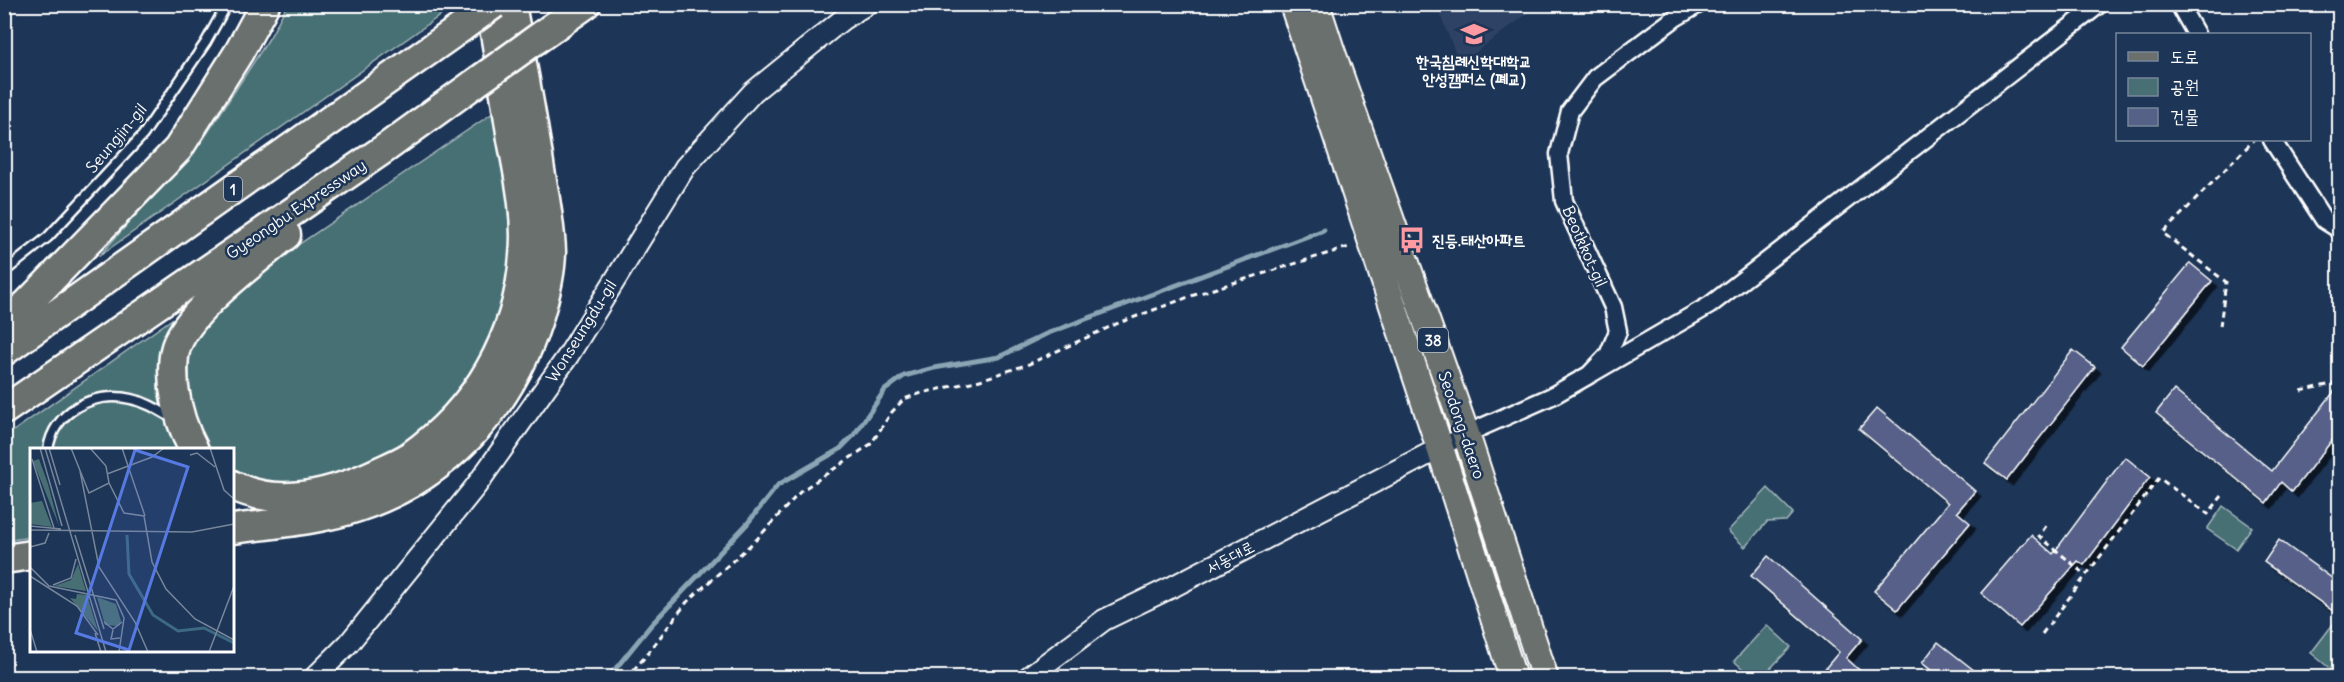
<svg xmlns="http://www.w3.org/2000/svg" width="2344" height="682" font-family="Delius,'Poor Story',sans-serif">
  <style>
    .built { fill: #2e4266 }
    .green { fill: #476f74; stroke: #a3b7ba; stroke-width: 1.5 }
    .lines { fill: none; stroke-linecap: round; stroke-linejoin: round }
    .stream { stroke: #8ba5b4; stroke-width: 5 }
    .building { fill: #566188; stroke: #fff; stroke-width: 1.5; filter: url(#shadow) }
    .service-casing { stroke: #fff; stroke-width: 13 }
    .minor-casing { stroke: #fff; stroke-width: 21 }
    .tertiary-casing { stroke: #fff; stroke-width: 24 }
    .primary-casing { stroke: #fff; stroke-width: 30 }
    .motorway-casing { stroke: #fff; stroke-width: 33 }
    .path { stroke: #fff; stroke-width: 3; stroke-dasharray: 6 4.5; stroke-linecap: butt }
    .service { stroke: #1d3557; stroke-width: 8 }
    .minor { stroke: #1d3557; stroke-width: 16 }
    .tertiary { stroke: #1d3557; stroke-width: 20 }
    .primary { stroke: #6b706d; stroke-width: 26 }
    .motorway { stroke: #6b706d; stroke-width: 28 }
    .motorway-bridge-casing { stroke: #fff; stroke-width: 33; stroke-linecap: butt }
    .motorway-bridge { stroke: #6b706d; stroke-width: 28 }
    .labels { text-anchor: middle; dominant-baseline: central; stroke-width: 5; stroke-linejoin: round; paint-order: stroke }
    .shield { fill: #1d3557; stroke: #bbc2cd; stroke-width: 1.5 }
    .shield-label { font-size: 15px; font-weight: bold; fill: #fff }
    .poi-label { font-size: 16px; font-weight: bold; fill: #fff; stroke: #1d3557 }
    .street-label { font-size: 16px; fill: #fff; stroke: #1d3557 }
    .inset-river { fill: none; stroke: #3d6982; stroke-width: 3 }
    .inset-road { fill: none; stroke: #77869a; stroke-width: 1.5 }
    .view { fill: #567ae2; fill-opacity: 0.15; stroke: #567ae2; stroke-width: 3 }
    .inset-edge { fill: none; stroke: #fff; stroke-width: 3 }
  </style>
  <defs>
    <filter id="shadow"><feDropShadow dx="5.5" dy="5.5" stdDeviation="0" flood-color="#0009"/></filter>
  </defs>
  <rect width="100%" height="100%" fill="#1d3557"/>
  <filter id="ink" filterUnits="userSpaceOnUse"><feTurbulence type="fractalNoise" baseFrequency=".0167" numOctaves="2"/><feDisplacementMap in="SourceGraphic" scale="12" xChannelSelector="R" yChannelSelector="G"/><feConvolveMatrix kernelMatrix="1 2 1 2 8 2 1 2 1" color-interpolation-filters="sRGB"/></filter>
  <g filter="url(#ink)">
    <path class="built" d="M1436 5H1539L1460 64Z"/>
    <path class="green" d="M287 5H455L99 256 203 140 270 37Z
      M496 111 516 245 509 294 482 364 421 434 364 470 304 486H265L233 472 232 450 206 449 183 384 189 349 204 314 230 291Z
      M172 319C166 342 155 373 159 397 161 415 172 434 180 449L32 450 31 537 5 541V437Z
      M1768 488 1793 513 1786 521 1767 522 1745 547 1728 531Z
      M2223 506 2252 527 2236 549 2207 529Z
      M2333 624 2339 629V676L2311 653Z
      M1767 625 1791 647 1762 677H1752L1734 661Z"/>
    <g class="lines">
      <path class="stream" d="M608 678 651 625 747 524 778 485 840 449 854 435 885 390 904 376 934 368 999 357 1046 334 1324 230"/>
    </g>
    <path class="building" d="M2190 263 2212 281 2143 366 2121 347Z
      M2073 350 2095 367 2007 480 1985 463Z
      M2340 384V430L2292 492 2281 482 2266 503 2156 413 2174 390 2272 471Z
      M1877 408 1975 491 1957 512 1970 523 1897 610 1874 591 1948 503 1859 429Z
      M2125 457 2150 477 2084 565 2078 561 2020 627 1981 593 2031 535 2053 554Z
      M2279 540 2340 584V616L2264 562Z
      M1768 556 1862 639 1846 658 1868 678H1817L1839 652 1751 576Z
      M1938 642 1984 678H1941L1922 663Z"/>
    <g class="lines">
      <g class="service-casing">
        <path id="service" d="M4 272 48 237 143 135 206 42 227 4
          M48 450C53 411 95 390 131 399 147 402 160 411 174 419"/>
      </g>
      <g class="minor-casing">
        <path id="minor" d="M2179 4 2196 34
          M2272 140 2324 220 2340 230
          M1589 375 1710 305 2100 4
          M1440 448 1466 434 1552 396 1589 375 1608 355 1618 331 1613 307 1564 201 1559 154 1570 111 1595 78 1675 18 1699 4"/>
      </g>
      <g class="tertiary-casing">
        <path id="tertiary" d="M314 678 349 643 476 486 568 356 685 167 753 92 843 19 867 4
          M1027 678 1104 620 1174 586 1440 448"/>
      </g>
      <g class="primary-casing">
        <path id="primary" d="M1293 4 1440 448 1513 678
          M1316 4 1330 47 1466 434 1545 678"/>
      </g>
      <g class="motorway-casing">
        <path id="motorway" d="M552 28 586 4
          M4 323 27 304 178 149 239 52 265 4
          M4 351 462 27
          M4 410 387 147 474 84
          M194 450C183 430 177 410 174 388 173 374 172 360 176 347 189 309 255 262 286 235
          M232 485C276 508 330 494 372 475 384 469 398 464 409 457 477 409 518 338 524 256 528 217 519 176 512 139 505 94 498 49 490 4
          M232 529C271 524 321 520 358 507 445 478 509 409 537 322 544 300 551 275 551 251 550 224 545 197 540 170 532 115 521 60 511 4
          M4 559 32 555"/>
      </g>
      <path class="path" d="M2220 326 2226 282 2163 233 2254 140
        M2301 391 2340 382
        M2046 526 2039 536 2086 575
        M2042 634 2159 478 2208 514 2222 496
        M626 678 645 657 687 602 757 539 801 491 871 444 891 413 904 399 922 393 980 380 1029 364 1116 324 1194 295 1352 246"/>
      <use href="#service" class="service"/>
      <use href="#minor" class="minor"/>
      <use href="#tertiary" class="tertiary"/>
      <use href="#primary" class="primary"/>
      <use href="#motorway" class="motorway"/>
      <g class="motorway-bridge-casing">
        <path id="motorway-bridge" d="M462 27 494 4
          M474 84 552 28"/>
      </g>
      <use href="#motorway-bridge" class="motorway-bridge"/>
    </g>
  </g>
  <defs>
    <g id="university-bare" transform="scale(2.07)"><path d="M0-5L7-2L0 1L-7-2ZM-4 1L0 2.5L4 1V4Q0 6-4 4Z" fill="#ff9aa2" stroke="#1d3557" stroke-width="2.5" paint-order="stroke"/></g>
    <g id="bus-bare" transform="scale(2.07)"><path d="M-5-6H5V4H4V6H2V4H-2V6H-4V4H-5ZM-3.5-4V0h7V-4ZM-3.5 1.2v1.5H-2V1.2ZM2 1.2v1.5H3.5V1.2Z" fill="#ff9aa2" stroke="#1d3557" stroke-width="2.5" paint-order="stroke"/></g>
  </defs>
  <g fill-rule="evenodd">
    <use href="#university-bare" x="1474" y="34"/>
    <use href="#bus-bare" x="1412" y="240"/>
  </g>
  <g class="labels">
    <g class="shield">
      <rect x="224" y="177" width="18" height="24" rx="4.5"/>
      <rect x="1418" y="328" width="30" height="24" rx="4.5"/>
    </g>
    <g class="shield-label">
      <text x="233" y="189">1</text>
      <text x="1433" y="340">38</text>
    </g>
    <g class="poi-label">
      <text x="1474" y="61">한국침례신학대학교<tspan x="1474" dy="18">안성캠퍼스 (폐교)</tspan></text>
      <text x="1432" y="240" text-anchor="start">진등.태산아파트</text>
    </g>
    <g class="street-label">
      <text transform="translate(116 138) rotate(-50)">Seungjin-gil</text>
      <text transform="translate(296 209) rotate(-34)">Gyeongbu Expressway</text>
      <text transform="translate(1585 246) rotate(66)">Beotkkot-gil</text>
      <text transform="translate(581 331) rotate(-58)">Wonseungdu-gil</text>
      <text transform="translate(1462 425) rotate(71)">Seodong-daero</text>
      <text transform="translate(1230 557) rotate(-28)">서동대로</text>
    </g>
  </g>
  <g transform="translate(30 448)">
    <rect width="204" height="204" fill="#1d3557"/>
    <path d="M9 11 18 36 29 78 3 13ZM12 53 22 79 0 76V55ZM48 116 56 143 24 138 41 132ZM47 146 57 147 68 183 40 150 46 151ZM67 149 86 156 91 173 89 178 75 177Z" fill="#476f74"/>
    <path class="inset-river" d="M97 87 99 126 123 167 148 183 174 180 204 195"/>
    <path class="inset-road" d="M10 0 32 78M15 0 76 204M19 0 30 37M41 0 59 45 79 35 94 65 114 68 122 114 136 141 165 171 204 192M60 0 76 18 79 35M92 0 115 68M180 0 194 42 204 51M160 7 167 5 185 19M2 11 24 80M50 23 69 119 105 174 118 204M77 26 122 9 134 0M0 78 31 81M0 82 162 84 204 76M45 87 74 181M0 99 15 95 19 85M0 119 19 138 86 152 94 170 89 204M0 128 47 158 68 187M23 137 41 130 46 111M74 174 83 181 92 174M0 181 7 204M83 182 81 191 90 190M65 185 71 204M179 204 204 138"/>
    <path class="view" d="M105 2 158 19 99 202 46 185Z"/>
    <rect width="204" height="204" class="inset-edge"/>
  </g>
  <rect width="2344" height="682" fill="none" stroke="#1d3557" stroke-width="24"/>
  <rect x="12" y="12" width="2320" height="658" fill="none" stroke="#fff" stroke-width="2" filter="url(#ink)"/>
  <rect x="2116" y="33" width="195" height="108" fill="#1d3557" stroke="#77869a" stroke-width="1.5"/>
  <rect x="2128" y="52" width="30" height="9" fill="#6b706d" stroke="#77869a" stroke-width="1.5"/>
  <text x="2170" y="63" font-size="18" fill="#ffffff">도로</text>
  <rect x="2128" y="78" width="30" height="18" fill="#476f74" stroke="#77869a" stroke-width="1.5"/>
  <text x="2170" y="93" font-size="18" fill="#ffffff">공원</text>
  <rect x="2128" y="108" width="30" height="18" fill="#566188" stroke="#77869a" stroke-width="1.5"/>
  <text x="2170" y="123" font-size="18" fill="#ffffff">건물</text>
</svg>
